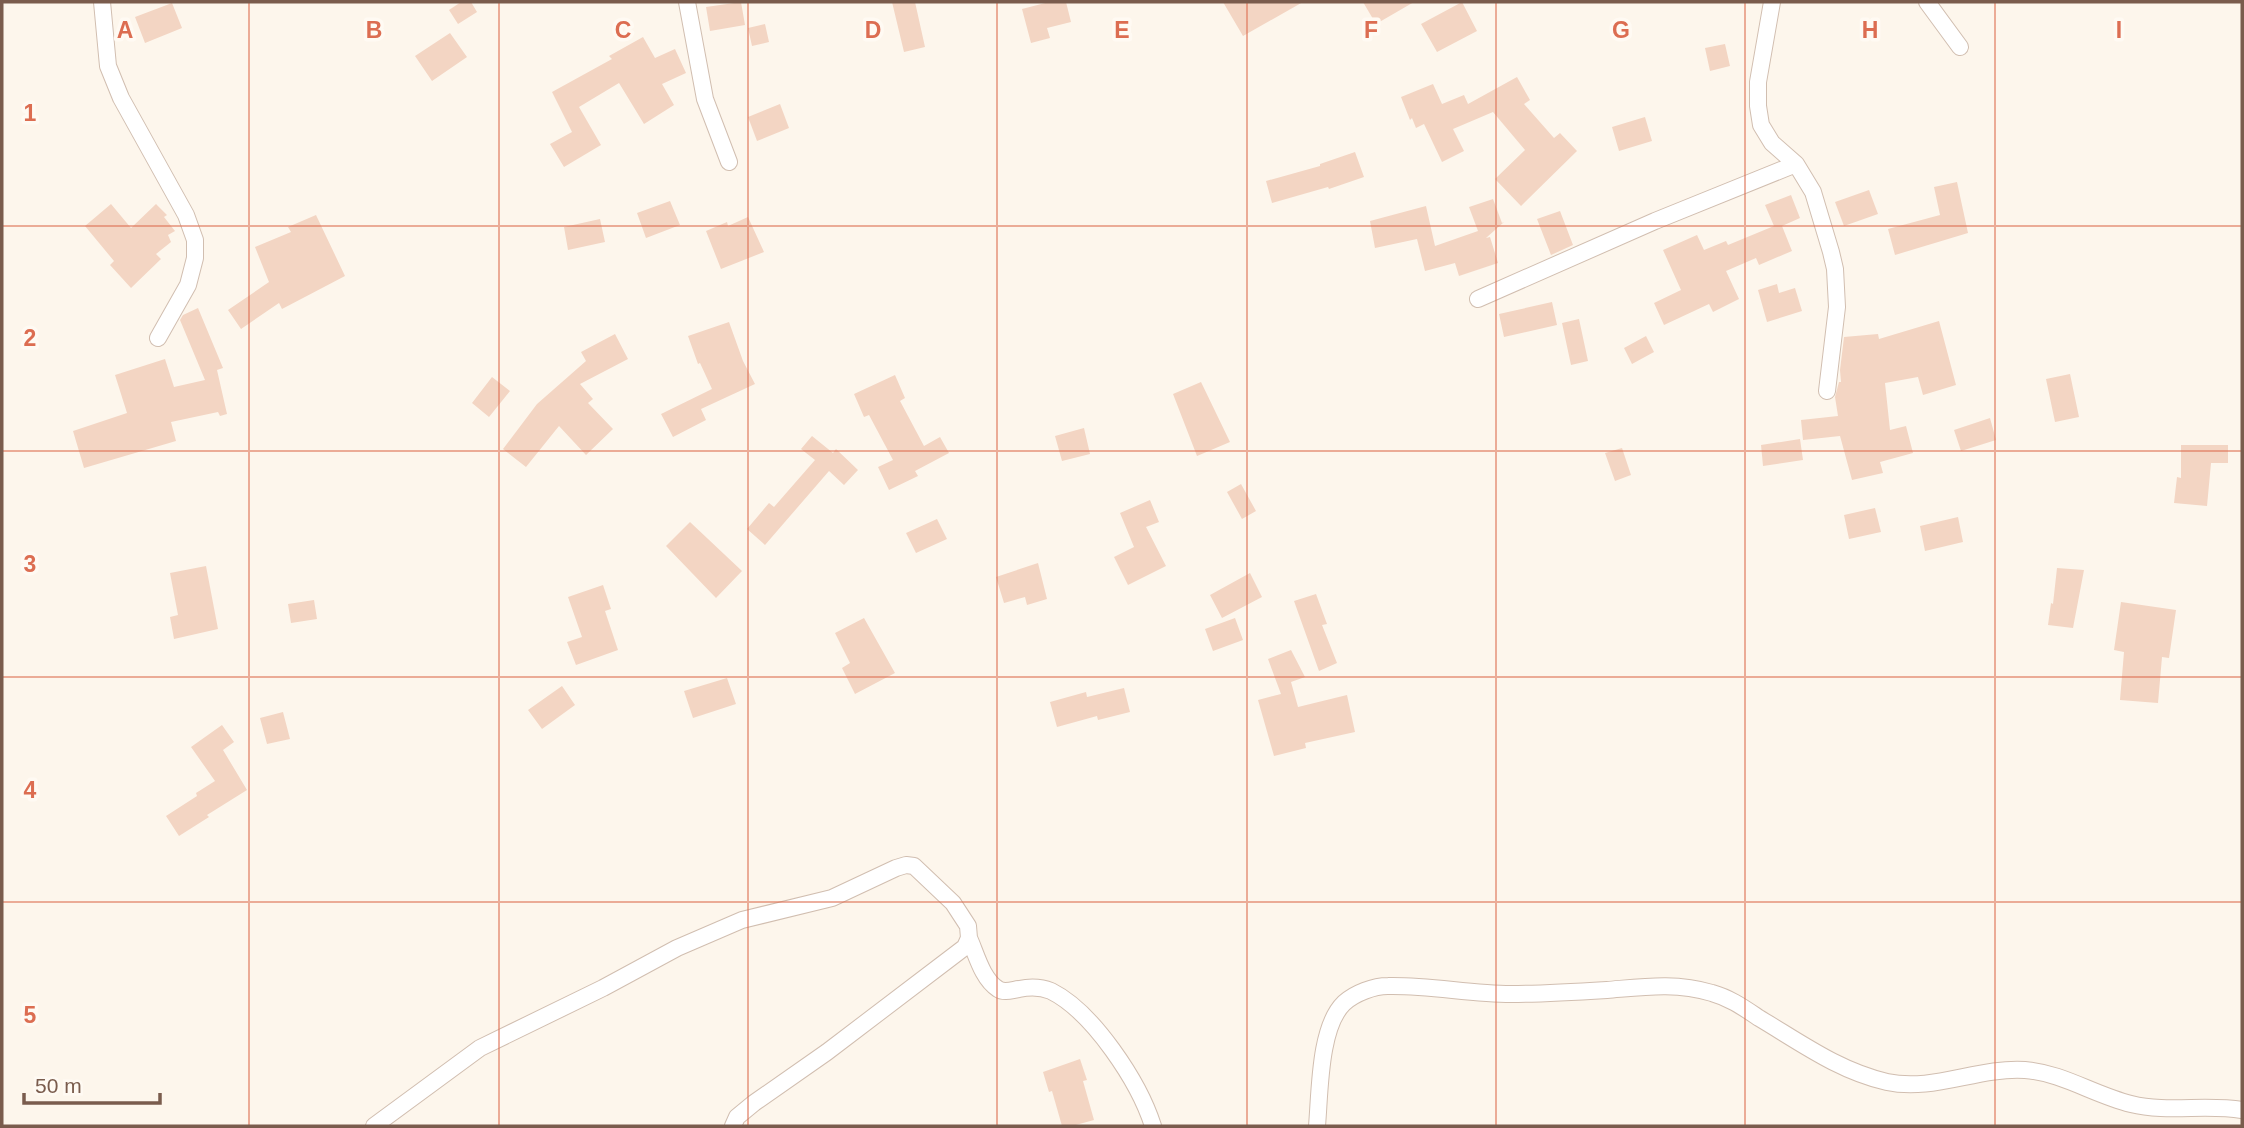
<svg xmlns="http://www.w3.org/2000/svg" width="2244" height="1128" font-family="Helvetica,sans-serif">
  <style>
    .building { fill: #f3d5c3 }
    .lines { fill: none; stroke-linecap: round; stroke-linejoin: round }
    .minor-casing { stroke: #d1beb0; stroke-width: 18 }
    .minor { stroke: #fff; stroke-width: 16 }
    .grid { fill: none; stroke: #dc6d51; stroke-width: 2; stroke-opacity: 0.55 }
    .grid-label { font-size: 23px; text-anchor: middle; font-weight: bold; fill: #dc6d51; stroke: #fffaf3; stroke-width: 7; stroke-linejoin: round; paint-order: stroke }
  </style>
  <rect width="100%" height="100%" fill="#fdf6ec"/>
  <path class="building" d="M461 2H471L477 12 458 24 449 10Z
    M741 2 745 25 710 31 706 7Z
    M892 2H915L925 47 904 52Z
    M1049 2H1066L1071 22 1047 28 1050 38 1031 43 1022 9Z
    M1223 2H1303L1243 36Z
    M1363 2H1414L1376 24Z
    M1462 2 1477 31 1437 52 1421 24Z
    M172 3 182 28 145 43 135 17Z
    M765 24 769 42 752 46 748 28Z
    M450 33 467 57 432 81 415 56Z
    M643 37 655 58 675 49 686 73 662 84 674 105 644 124 619 83 579 107 601 145 564 167 550 144 572 132 552 92 612 59 609 56Z
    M1725 44 1730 66 1710 71 1705 48Z
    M1517 77 1530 100 1524 104 1554 138 1560 133 1577 151 1521 206 1495 179 1525 150 1493 112 1453 129 1464 151 1442 162 1424 124 1416 128 1412 118 1410 120 1401 97 1433 84 1442 104 1464 95 1468 104Z
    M780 104 789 128 757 141 748 117Z
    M1645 117 1652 141 1619 151 1612 127Z
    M1355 152 1364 177 1329 189 1328 187 1272 203 1266 181 1320 166V164Z
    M1957 182 1968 233 1895 255 1888 229 1940 215 1934 187Z
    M1869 190 1878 214 1844 226 1835 202Z
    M1791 195 1800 218 1782 226 1792 251 1759 265 1756 258 1726 271 1739 299 1713 312 1709 304 1664 325 1654 303 1681 290 1663 250 1697 235 1704 250 1726 241 1728 245 1774 226 1765 205Z
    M1493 199 1502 223 1504 222 1486 238 1490 237 1498 263 1459 276 1455 263 1425 271 1417 239 1375 248 1370 221 1426 206 1435 246 1478 231 1469 207Z
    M670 201 680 225 646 238 637 213Z
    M111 204 131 228 156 204 167 215 164 217 175 231 168 235 171 242 156 254 161 259 131 288 110 265 114 261 85 226Z
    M1560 211 1573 245 1551 255 1537 219Z
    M316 215 345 276 282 309 279 303 241 329 228 310 269 282 255 247 291 232 288 227Z
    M748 217 764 252 721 269 706 231 727 222 728 226Z
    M600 219 605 242 568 250 564 227Z
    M1777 284 1779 293 1795 288 1802 311 1767 322 1758 290Z
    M1552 302 1557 325 1504 337 1499 314Z
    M198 308 223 368 217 370 227 414 220 416 218 412 171 422 176 441 84 468 73 431 127 413 115 375 165 359 174 387 205 380 180 320 183 315Z
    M1579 319 1588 361 1571 365 1562 323Z
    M1939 321 1956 385 1923 395 1918 377 1885 383 1890 430 1906 426 1913 453 1880 462 1883 473 1852 480 1840 436 1803 440 1801 420 1838 416 1835 397 1839 382H1841L1840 370 1844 337 1878 334 1879 339Z
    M729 322 743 361 755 384 701 409 706 420 673 437 661 414 712 389 700 363 698 364 688 336Z
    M615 334 628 359 580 384 593 399 588 403 613 429 586 455 559 426 526 467 503 449 537 404 586 361 581 352Z
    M1646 336 1654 352 1632 364 1624 348Z
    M2070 374 2079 417 2055 422 2046 379Z
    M895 375 905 398 900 401 924 446 940 437 949 453 915 471 918 476 889 490 878 467 893 460 869 415 864 417 854 394Z
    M492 377 510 391 489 417 472 403Z
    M1201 382 1230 442 1197 456 1173 394Z
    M1990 418 1996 440 1961 451 1954 430Z
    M1084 428 1090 454 1062 461 1055 436Z
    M812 436 833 453 836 449 858 470 844 485 829 471 765 545 747 529 769 503 774 507 815 460 801 449Z
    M1800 439 1803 460 1763 466 1761 445Z
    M2181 445H2228V463H2211L2207 506 2174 503 2177 477 2181 478Z
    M1622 448 1631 475 1615 481 1605 453Z
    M1241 484 1256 511 1242 519 1227 492Z
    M1150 500 1159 522 1146 527 1166 566 1128 585 1114 557 1134 547 1120 513Z
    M1875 508 1881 532 1849 539 1844 515Z
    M1958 517 1963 542 1925 551 1920 526Z
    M937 519 947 539 916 553 906 533Z
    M690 522 742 571 716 598 666 546Z
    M1038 563 1047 599 1027 605 1025 597 1004 603 996 577Z
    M206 566 218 629 174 639 170 617 178 615 170 573Z
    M2057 568 2084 570 2073 628 2048 625 2051 603 2053 604Z
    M1250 573 1262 597 1222 618 1210 595Z
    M603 585 611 609 605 611 618 650 576 665 567 642 582 637 568 597Z
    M1316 594 1327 624 1322 625 1337 663 1319 671 1294 601Z
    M314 600 317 619 291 623 288 604Z
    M2121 602 2176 610 2169 658 2162 657 2158 703 2120 700 2124 652 2114 650Z
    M864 618 895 673 855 694 842 668 850 663 835 633Z
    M1235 618 1243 640 1213 651 1205 629Z
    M1291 650 1305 677 1291 682 1298 707 1347 695 1355 732 1305 743 1306 748 1274 756 1258 700 1281 694 1268 659Z
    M727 678 736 704 693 718 684 691Z
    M562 686 575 705 542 729 528 710Z
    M1124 688 1130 712 1098 720 1097 716 1057 727 1050 702 1086 692 1087 697Z
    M283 712 290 739 267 744 260 718Z
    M222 725 234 742 223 750 247 790 207 815 209 817 179 836 166 816 197 796 196 793 215 781 191 747Z
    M1080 1059 1087 1080 1083 1081 1094 1120 1072 1126H1062L1052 1091 1049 1092 1043 1072Z"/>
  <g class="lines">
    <g class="minor-casing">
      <path id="minor" d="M102 2 108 66 121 98 186 215 195 240V258L188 285 158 338
        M687 2 705 99 729 162
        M1772 2 1758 82V106L1761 125 1772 143 1796 164 1813 192 1831 252 1835 269 1837 307 1827 391
        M1927 2 1960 47
        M1478 299 1655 221 1796 164
        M969 938C976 953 982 979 998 989 1004 993 1012 990 1019 989 1029 987 1041 987 1051 991 1093 1012 1139 1082 1153 1126
        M374 1126 480 1048 603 988 677 948 742 920 832 898 896 868 906 865 914 866 953 903 968 926 969 938 965 947 827 1052 754 1103 737 1117 733 1126
        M1317 1126C1320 1093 1319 1027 1344 1003 1355 993 1374 986 1388 986 1429 985 1470 994 1511 994 1543 994 1575 992 1607 990 1643 987 1676 982 1712 993 1730 998 1744 1008 1759 1018 1801 1043 1839 1071 1887 1082 1933 1092 1978 1067 2025 1070 2063 1073 2094 1095 2131 1104 2167 1113 2205 1104 2242 1110"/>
    </g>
    <use href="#minor" class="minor"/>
  </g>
  <path class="grid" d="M249 2V1126M499 2V1126M748 2V1126M997 2V1126M1247 2V1126M1496 2V1126M1745 2V1126M1995 2V1126M2 226H2242M2 451H2242M2 677H2242M2 902H2242"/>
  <g class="grid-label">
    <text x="125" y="38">A</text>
    <text x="374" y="38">B</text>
    <text x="623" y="38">C</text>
    <text x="873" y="38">D</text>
    <text x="1122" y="38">E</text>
    <text x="1371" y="38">F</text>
    <text x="1621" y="38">G</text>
    <text x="1870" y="38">H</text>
    <text x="2119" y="38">I</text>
    <text x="30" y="121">1</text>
    <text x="30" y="346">2</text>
    <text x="30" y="572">3</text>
    <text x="30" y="798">4</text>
    <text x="30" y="1023">5</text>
  </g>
  <rect width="2244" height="1128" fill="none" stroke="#7a5c4d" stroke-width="7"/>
  <path d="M24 1093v10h136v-10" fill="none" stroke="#7a5c4d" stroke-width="3.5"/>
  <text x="35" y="1093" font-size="21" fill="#7a5c4d" stroke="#fffaf3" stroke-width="5" paint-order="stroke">50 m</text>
</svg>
